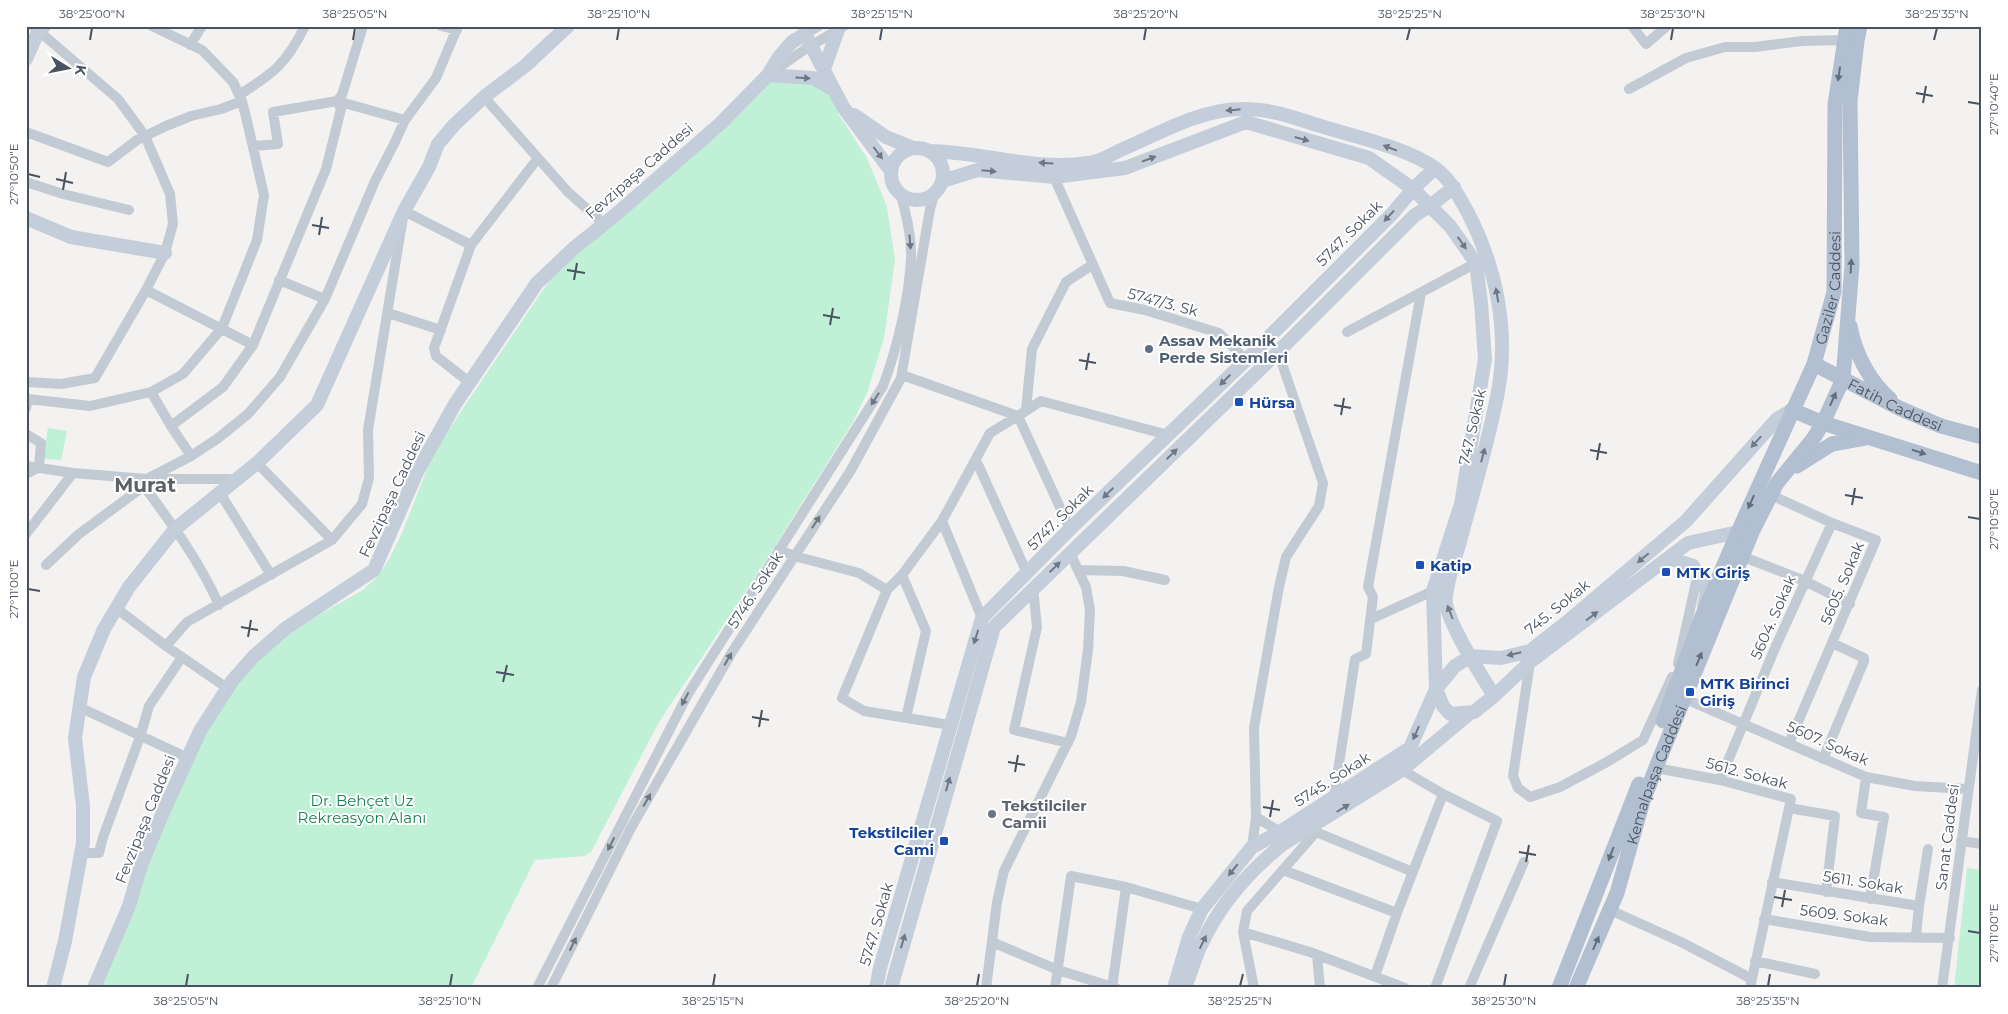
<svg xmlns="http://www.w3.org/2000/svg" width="2008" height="1014" font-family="Montserrat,sans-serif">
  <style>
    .green { fill: #c0f0d6 }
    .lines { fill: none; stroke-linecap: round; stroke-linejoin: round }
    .street { stroke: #c2cbd3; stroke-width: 10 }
    .secondary { stroke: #c4cdda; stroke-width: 14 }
    .primary { stroke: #b1bfd0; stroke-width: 15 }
    .oneway { fill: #636e7b }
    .oneway2 { fill: #6e7884 }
    .oneway3 { fill: #6d7782 }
    .ticks { fill: none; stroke: #49535f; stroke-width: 2 }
    .service-dot { fill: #5c6f8a; stroke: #fff; stroke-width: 2 }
    .transit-dot { fill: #1a4fb4; stroke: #fff; stroke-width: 2 }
    .worship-dot { fill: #6b7280; stroke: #fff; stroke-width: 2 }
    .labels { text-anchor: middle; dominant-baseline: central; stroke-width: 4; stroke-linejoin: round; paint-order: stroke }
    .street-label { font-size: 15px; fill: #49535f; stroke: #fff }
    .service-label { font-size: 15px; font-weight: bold; fill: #4e5e75; stroke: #fff; text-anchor: start }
    .transit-label { font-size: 15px; font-weight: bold; fill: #164399; stroke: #fff; text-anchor: start }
    .park-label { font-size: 15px; fill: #178353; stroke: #fff }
    .worship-label { font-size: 15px; font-weight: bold; fill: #5b616d; stroke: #fff; text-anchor: start }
    .district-label { font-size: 20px; font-weight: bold; fill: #5d6166; stroke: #fff }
    .neatline { fill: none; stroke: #49535f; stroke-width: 2 }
    .ticks-label { font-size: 12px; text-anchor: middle; fill: #49535f }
  </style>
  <rect width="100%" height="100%" fill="#f4f1f1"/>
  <path class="green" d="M786 71 827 90 839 115 867 158 887 207 895 260 884 338 867 393 853 422 763 565 659 722 591 852 585 856 535 860 471 988H102L164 810 229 689 281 636 347 599 363 590 376 578 388 561 402 533 431 459 439 444 553 275 765 82Z
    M48 428 67 431 61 460 43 459Z
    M1967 868 1982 870V980L1975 988H1954Z"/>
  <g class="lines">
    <path class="street" d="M152 26 202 50 233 82 242 101 246 117 264 195 257 240 222 328 183 374 151 392 171 426 191 456
      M441 26 457 30
      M1632 26 1646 44 1667 26
      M805 34 819 26
      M190 45 202 26
      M771 73 804 50 844 26
      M1629 89 1686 58 1725 47H1755L1802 41 1844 40
      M239 95C274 73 286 64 305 26
      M484 97 568 192 604 224
      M26 132 108 162 137 140 166 126 191 116 221 109 242 101
      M254 146 278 144 273 112 337 101 405 120
      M1054 177 1110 303 1145 310 1219 333 1246 360
      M26 182 63 194 129 210
      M279 280 325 299
      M146 290 253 345
      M388 313 441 330
      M1347 332 1476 263
      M902 375 1018 416 1041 401 1168 435
      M26 382 61 384 95 378 146 290 165 253 173 224 170 194 145 136 118 99 33 26
      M469 382 436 356 434 348 471 245 538 158
      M26 408 28 399 90 406 151 392
      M1026 410 1032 349 1066 282 1092 265
      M171 426 223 387 253 345 326 169 341 109 337 101 342 95 363 26
      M26 434 41 443 39 467 26 474
      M976 460 1027 573
      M257 463 332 540
      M26 466 73 473 147 479 191 456 217 439 248 414 280 377 325 299 375 181 395 142 405 120 436 78 458 26
      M220 493 271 575
      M1771 495 1832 523 1876 540 1789 743
      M942 521 982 618
      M26 534 73 473
      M779 549 794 556 859 573 887 590
      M1741 556 1805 581 1850 604
      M46 565 79 534 144 486
      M1079 570 1123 571 1165 580
      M902 575 926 631 906 718
      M1033 588 1037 627 1014 730 1068 743
      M219 605C200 562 172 524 144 486L147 479H234
      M116 608 166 646 227 688
      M1371 619 1433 591
      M166 646 187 622 332 540 362 504 369 478 368 430 404 211 471 245
      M1530 662 1513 776 1518 788 1530 797 1560 787 1607 762 1643 740 1672 677
      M1678 664 1698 573
      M1683 698 1866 777 1915 786 1967 789
      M79 707 188 758
      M950 725 864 711 842 698 887 590 902 575 942 521 990 433 1018 416 1070 529
      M1823 759 1864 661V658L1832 643
      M1656 768 1720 780 1791 799 1789 808 1835 816 1826 892
      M1402 770 1443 794 1497 821 1435 988
      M1866 777 1861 813 1884 817 1870 899
      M1720 780 1775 648 1832 523
      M1334 797 1355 659 1366 654 1373 597 1368 587 1421 293
      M1256 817 1280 832
      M1312 827 1316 832 1247 911 1243 932 1310 952 1405 988
      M1316 832 1413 872
      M1961 841 1982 844
      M1252 847 1256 817 1254 728 1279 587 1286 557 1319 506 1323 483 1278 352
      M81 853H99L103 837 140 737 149 706 182 657
      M1283 870 1397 913
      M1772 882 1919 906 1916 936
      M1919 906 1928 849
      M1610 910 1681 942 1752 979
      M1764 919 1870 937 1950 938
      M1243 932 1254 988
      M992 942 1058 970 1116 988
      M1317 955 1320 988
      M1755 961 1815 974
      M1375 976 1397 913 1443 794
      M537 988 688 694 883 386C897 349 909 298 911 259 912 237 906 215 901 195
      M551 988 631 828 671 758 732 652 851 470 901 378 930 209 935 192
      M986 988 997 902 1004 871 1071 736 1081 702 1088 650 1090 610 1086 587 1070 553
      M1055 988 1071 876 1126 887 1202 909
      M1112 988 1126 887
      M1469 988 1524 862
      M1750 988 1789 808
      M1942 988 1982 690"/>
    <path class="secondary" d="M26 59 38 32 44 26
      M824 69 838 30
      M768 75 813 78 834 90
      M854 115 886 137 913 148
      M891 174a26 26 0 1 1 52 0a26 26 0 1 1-52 0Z
      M930 151C982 152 1036 171 1088 163 1100 162 1112 154 1123 149 1160 133 1201 109 1242 109 1271 108 1300 120 1327 128 1358 137 1409 149 1435 168 1450 179 1458 195 1467 211 1497 268 1510 333 1497 397 1487 447 1472 496 1459 545 1455 558 1444 591 1446 604 1452 631 1479 671 1494 696
      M942 181 978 170 1054 177 1125 168 1246 122 1369 158 1413 189 1450 226 1476 263 1481 303 1485 359 1461 504 1433 591 1436 689 1443 706 1450 714 1474 712 1494 696 1530 662 1688 543 1747 530
      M26 218 71 237 165 253
      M1669 558 1693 566 1707 592 1704 606
      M53 988 65 941 83 843V806L75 738 84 677 104 629 129 587 175 529 257 463 317 405 404 211 429 167 438 144 454 125 484 97 525 66 568 26
      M94 988 129 906 141 865 164 810 200 731 232 681 254 656 286 628 374 570 417 472 455 404 537 283 574 248 614 216 721 123 768 75 779 57 792 42 805 34 843 107 891 171
      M876 988 880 968 982 618 1070 529 1246 360 1392 214 1413 189 1435 168
      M891 988 994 627 1278 352 1415 215 1430 206 1454 187
      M1174 988 1189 937 1202 909 1252 847 1280 832 1410 748 1436 689 1455 666 1471 656 1501 658 1530 651 1567 622 1686 521 1777 419 1792 410
      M1187 988V982C1192 970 1195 957 1201 945 1219 906 1249 871 1283 844L1402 770 1469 714"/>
    <g class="primary">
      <path d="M1850 326C1855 353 1869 381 1890 399"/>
      <path id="s1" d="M1814 364 1899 408 1941 426 1982 437"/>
      <path d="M1792 410 1823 423 1982 473"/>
      <path d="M1797 466 1832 444 1865 438"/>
      <path id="s2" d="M1663 721 1701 619 1738 532 1814 364 1834 292 1835 105 1847 26"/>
      <path d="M1559 988 1639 784"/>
      <path id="s3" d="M1576 988 1617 893 1643 801 1659 760 1753 530 1777 483 1813 439 1823 423 1843 379 1852 265 1850 101 1857 41 1860 26"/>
    </g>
  </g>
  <defs><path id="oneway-solid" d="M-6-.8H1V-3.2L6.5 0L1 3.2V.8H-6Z" transform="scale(1.25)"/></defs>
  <g class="oneway">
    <use href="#oneway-solid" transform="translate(1839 74) rotate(98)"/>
    <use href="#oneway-solid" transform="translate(1851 266) rotate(-87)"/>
    <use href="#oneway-solid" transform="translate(1833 399) rotate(-66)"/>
    <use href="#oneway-solid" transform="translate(1919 452) rotate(18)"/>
    <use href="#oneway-solid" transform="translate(1751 502) rotate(114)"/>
    <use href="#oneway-solid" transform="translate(1699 659) rotate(-68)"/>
    <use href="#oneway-solid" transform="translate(1611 854) rotate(111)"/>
    <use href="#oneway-solid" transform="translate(1596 943) rotate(-66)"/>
  </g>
  <g class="oneway2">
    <use href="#oneway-solid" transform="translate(803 78) rotate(4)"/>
    <use href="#oneway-solid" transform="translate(1233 110) rotate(174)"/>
    <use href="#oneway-solid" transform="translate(1302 139) rotate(16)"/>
    <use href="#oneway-solid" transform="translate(1390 148) rotate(-159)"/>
    <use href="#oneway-solid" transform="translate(878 153) rotate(53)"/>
    <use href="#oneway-solid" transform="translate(1149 159) rotate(-21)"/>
    <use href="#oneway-solid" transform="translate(1046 163) rotate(-176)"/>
    <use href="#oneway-solid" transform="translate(989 171) rotate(5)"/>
    <use href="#oneway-solid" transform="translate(1389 216) rotate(133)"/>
    <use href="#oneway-solid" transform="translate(1462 243) rotate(55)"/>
    <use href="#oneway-solid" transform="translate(1497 295) rotate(-100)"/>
    <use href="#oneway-solid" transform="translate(1225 380) rotate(136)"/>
    <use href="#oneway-solid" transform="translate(1756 442) rotate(132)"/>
    <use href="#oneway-solid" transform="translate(1172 454) rotate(-44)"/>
    <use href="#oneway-solid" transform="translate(1483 455) rotate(-75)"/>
    <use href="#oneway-solid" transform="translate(1108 493) rotate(136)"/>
    <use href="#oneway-solid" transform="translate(1643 558) rotate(140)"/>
    <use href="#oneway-solid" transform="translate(1055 567) rotate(-44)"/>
    <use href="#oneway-solid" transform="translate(1450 612) rotate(-111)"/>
    <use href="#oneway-solid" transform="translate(1592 616) rotate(-37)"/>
    <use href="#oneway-solid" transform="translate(976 637) rotate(107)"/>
    <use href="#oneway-solid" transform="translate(1514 654) rotate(167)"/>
    <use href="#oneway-solid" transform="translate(1416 733) rotate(114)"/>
    <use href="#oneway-solid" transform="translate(948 784) rotate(-74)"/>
    <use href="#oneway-solid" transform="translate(1343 808) rotate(-32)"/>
    <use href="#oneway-solid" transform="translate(1233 870) rotate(129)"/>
    <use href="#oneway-solid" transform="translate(903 941) rotate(-74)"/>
    <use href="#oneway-solid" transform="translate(1203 942) rotate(-64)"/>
  </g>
  <g class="oneway3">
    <use href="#oneway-solid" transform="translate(910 242) rotate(86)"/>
    <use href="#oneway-solid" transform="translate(875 399) rotate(123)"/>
    <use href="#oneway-solid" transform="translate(816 522) rotate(-57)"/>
    <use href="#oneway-solid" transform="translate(728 659) rotate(-60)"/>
    <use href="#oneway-solid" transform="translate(685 699) rotate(118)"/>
    <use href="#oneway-solid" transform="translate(647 800) rotate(-60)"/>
    <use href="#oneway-solid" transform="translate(611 844) rotate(117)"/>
    <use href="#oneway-solid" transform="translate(573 944) rotate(-64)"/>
  </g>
  <path class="ticks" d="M90 40 92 28M353 40 355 28M617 40 619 28M880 40 882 28M1144 40 1146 28M1407 40 1410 28M1671 40 1673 28M1934 40 1937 28M1916 93 1933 96M1968 102 1980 104M1923 103 1926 86M28 174 40 177M56 179 73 183M63 190 66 172M312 225 329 228M319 235 322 217M567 270 585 273M574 280 577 263M823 315 840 318M830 325 833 308M1079 360 1096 363M1086 370 1089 353M1334 405 1351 408M1341 415 1344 398M1590 450 1607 453M1597 460 1600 443M1845 495 1863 498M1852 505 1855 488M1968 517 1980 519M28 589 40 591M241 627 258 630M248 637 251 620M496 672 514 675M503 682 507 665M752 717 769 720M759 727 762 710M1008 762 1025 765M1015 772 1018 755M1263 807 1280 810M1270 817 1273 800M1519 852 1536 855M1526 862 1529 845M1774 897 1792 900M1782 907 1785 890M1968 931 1980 933M186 986 188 974M450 986 452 974M713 986 715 974M977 986 979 974M1240 986 1243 974M1504 986 1506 974M1768 986 1770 974"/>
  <circle class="service-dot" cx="1149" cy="349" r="5"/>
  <g class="transit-dot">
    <rect x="1234" y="397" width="10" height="10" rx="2.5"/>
    <rect x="1415" y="560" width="10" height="10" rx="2.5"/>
    <rect x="1661" y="567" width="10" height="10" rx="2.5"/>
    <rect x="1685" y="687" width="10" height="10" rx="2.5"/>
    <rect x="939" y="836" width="10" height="10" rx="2.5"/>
  </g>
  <circle class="worship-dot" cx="992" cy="814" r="5"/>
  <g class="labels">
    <g class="street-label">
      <text transform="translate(639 171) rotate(-41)">Fevzipaşa Caddesi</text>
      <text transform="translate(1349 233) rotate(-45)">5747. Sokak</text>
      <text stroke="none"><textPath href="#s2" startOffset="466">Gaziler Caddesi</textPath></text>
      <text transform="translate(1163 302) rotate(15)">5747/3. Sk</text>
      <text stroke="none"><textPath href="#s1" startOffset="91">Fatih Caddesi</textPath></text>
      <text transform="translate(1472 427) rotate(-77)">747. Sokak</text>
      <text transform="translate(392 494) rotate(-65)">Fevzipaşa Caddesi</text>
      <text transform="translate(1060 517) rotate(-45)">5747. Sokak</text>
      <text transform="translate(1842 583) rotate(-67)">5605. Sokak</text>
      <text transform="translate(755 590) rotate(-57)">5746. Sokak</text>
      <text transform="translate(1557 607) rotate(-39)">745. Sokak</text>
      <text transform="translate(1773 617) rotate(-66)">5604. Sokak</text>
      <text transform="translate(1828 743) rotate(24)">5607. Sokak</text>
      <text transform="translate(1747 773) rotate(15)">5612. Sokak</text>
      <text stroke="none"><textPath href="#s3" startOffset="228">Kemalpaşa Caddesi</textPath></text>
      <text transform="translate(1332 779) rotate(-33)">5745. Sokak</text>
      <text transform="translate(145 819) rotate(-68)">Fevzipaşa Caddesi</text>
      <text transform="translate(1947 837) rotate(-83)">Sanat Caddesi</text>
      <text transform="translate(1863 882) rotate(9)">5611. Sokak</text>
      <text transform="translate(1844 915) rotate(7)">5609. Sokak</text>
      <text transform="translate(876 924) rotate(-74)">5747. Sokak</text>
    </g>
    <g class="service-label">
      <text x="1159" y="340">Assav Mekanik<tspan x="1159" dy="17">Perde Sistemleri</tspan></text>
    </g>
    <g class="transit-label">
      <text x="1249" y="402">Hürsa</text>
      <text x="1430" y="565">Katip</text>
      <text x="1676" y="572">MTK Giriş</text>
      <text x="1700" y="683">MTK Birinci<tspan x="1700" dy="17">Giriş</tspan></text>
      <text x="934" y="832" text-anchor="end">Tekstilciler<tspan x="934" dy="17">Cami</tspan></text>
    </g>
    <g class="park-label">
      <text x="362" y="800">Dr. Behçet Uz<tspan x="362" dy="17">Rekreasyon Alanı</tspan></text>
    </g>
    <g class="worship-label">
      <text x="1002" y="805">Tekstilciler<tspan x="1002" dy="17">Camii</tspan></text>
    </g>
    <g class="district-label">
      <text x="145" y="485">Murat</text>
    </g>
  </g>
  <rect width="2008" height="1014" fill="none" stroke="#ffffff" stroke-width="55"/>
  <g transform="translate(68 68) rotate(100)" stroke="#ffffff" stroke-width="4" paint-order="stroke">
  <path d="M0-4L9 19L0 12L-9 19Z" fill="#49535f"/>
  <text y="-8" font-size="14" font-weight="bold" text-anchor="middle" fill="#49535f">K</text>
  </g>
  <rect x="28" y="28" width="1952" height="958" class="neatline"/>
  <g class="ticks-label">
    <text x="92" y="18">38°25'00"N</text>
    <text x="355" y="18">38°25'05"N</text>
    <text x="619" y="18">38°25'10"N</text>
    <text x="882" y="18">38°25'15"N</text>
    <text x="1146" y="18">38°25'20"N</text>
    <text x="1410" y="18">38°25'25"N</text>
    <text x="1673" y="18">38°25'30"N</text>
    <text x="1937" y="18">38°25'35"N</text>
    <text transform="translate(1994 104) rotate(-90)" y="4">27°10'40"E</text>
    <text transform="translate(14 174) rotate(-90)" y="4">27°10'50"E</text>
    <text transform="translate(1994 519) rotate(-90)" y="4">27°10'50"E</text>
    <text transform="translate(14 589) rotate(-90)" y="4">27°11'00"E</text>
    <text transform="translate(1994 933) rotate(-90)" y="4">27°11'00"E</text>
    <text x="186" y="1005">38°25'05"N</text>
    <text x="450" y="1005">38°25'10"N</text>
    <text x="713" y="1005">38°25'15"N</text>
    <text x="977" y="1005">38°25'20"N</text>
    <text x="1240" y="1005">38°25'25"N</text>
    <text x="1504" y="1005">38°25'30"N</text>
    <text x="1768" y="1005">38°25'35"N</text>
  </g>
</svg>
